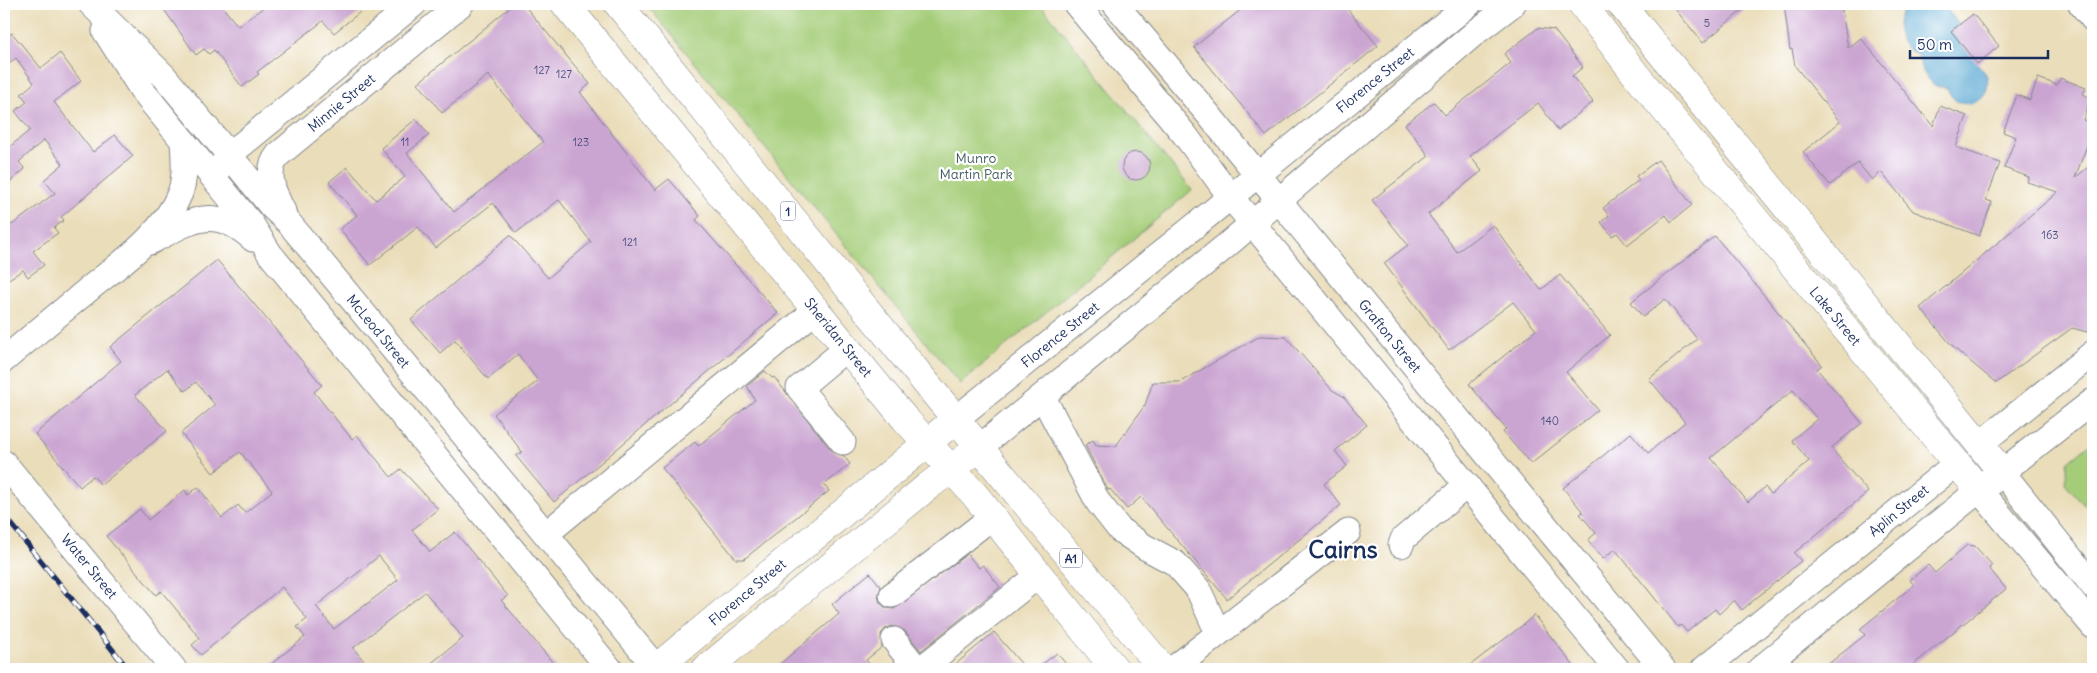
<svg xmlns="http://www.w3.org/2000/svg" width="2097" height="673" font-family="Delius,sans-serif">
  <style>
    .green { fill: #a5cd79; stroke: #607e6c }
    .water { fill: #58a8d2; stroke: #3a6c98 }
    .building { fill: #cba5d1; fill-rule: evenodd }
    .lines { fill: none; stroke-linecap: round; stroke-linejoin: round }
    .minor-casing { stroke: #82868c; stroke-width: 27 }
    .major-casing { stroke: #82868c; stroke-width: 29 }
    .highway-casing { stroke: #82868c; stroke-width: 29 }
    .minor { stroke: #fff; stroke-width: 25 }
    .major { stroke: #fff; stroke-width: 28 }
    .highway { stroke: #fff; stroke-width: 28 }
    .rail-casing { stroke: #1b2f5e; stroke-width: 5.5 }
    .rail { stroke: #fff; stroke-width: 4; stroke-dasharray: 11; stroke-linecap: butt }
    .labels { text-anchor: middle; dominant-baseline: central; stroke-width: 4.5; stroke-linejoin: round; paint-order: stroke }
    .number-label { font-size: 11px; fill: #474c7b }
    .shield { fill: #fff; stroke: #5f6d8e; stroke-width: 1 }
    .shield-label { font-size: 12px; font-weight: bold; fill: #1b2f5e }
    .street-label { font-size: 14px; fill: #1b2f5e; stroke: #fff }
    .park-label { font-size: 14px; fill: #445e66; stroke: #fff }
    .town-label { font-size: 24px; font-weight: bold; fill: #1b2f5e; stroke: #fff }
  </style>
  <rect width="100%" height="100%" fill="#fff"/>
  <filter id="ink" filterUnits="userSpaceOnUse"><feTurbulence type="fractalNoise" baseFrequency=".02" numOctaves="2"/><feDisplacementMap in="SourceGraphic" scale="10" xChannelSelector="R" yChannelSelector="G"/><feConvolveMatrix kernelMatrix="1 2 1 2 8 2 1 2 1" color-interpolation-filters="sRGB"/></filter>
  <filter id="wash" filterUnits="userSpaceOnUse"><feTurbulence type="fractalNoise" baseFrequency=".0096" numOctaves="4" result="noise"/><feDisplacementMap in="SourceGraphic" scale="20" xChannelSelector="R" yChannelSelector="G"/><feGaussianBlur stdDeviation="1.12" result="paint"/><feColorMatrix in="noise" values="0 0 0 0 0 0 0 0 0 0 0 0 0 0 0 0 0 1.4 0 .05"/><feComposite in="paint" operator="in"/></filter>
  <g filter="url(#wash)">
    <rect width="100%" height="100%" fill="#eaddb9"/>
    <path class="green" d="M646 4H1040L1192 190 960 384Z
      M2093 441V515L2065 483 2068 462Z"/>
    <path class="water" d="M1909 4H1943L1959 25 1951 31 1986 74C1995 99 1966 112 1953 98 1950 96 1949 91 1947 88L1934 86 1921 69 1919 56C1915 53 1910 51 1906 47 1894 35 1895 15 1909 4Z"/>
    <g id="blocks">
      <path class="building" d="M160 4H220L238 26 268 4H370L334 33 323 21 257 72 259 74 242 87 214 50 209 54 204 49 196 55Z
        M514 4H523L590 84 580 92 655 190 669 179 700 216 696 220 778 313 554 502 516 456 522 452 494 414 538 381 518 354 488 379 455 340 440 353 411 320 510 235 548 278 591 242 559 200 516 233 493 203 436 248 418 227 370 265 340 229 357 215 329 182 347 167 376 200 405 177 381 148 416 119 429 135 407 153 454 212 543 142 488 75 442 113 418 83Z
        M1248 4H1343L1378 46 1266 136 1194 47Z
        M1671 4H1750L1703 43Z
        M1784 4H1841L1848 48 1861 38 1933 126 1940 106 1967 116 1956 147 2000 163 1986 200 1992 202 1979 236 1913 211 1881 172 1872 180 1858 163 1830 185 1803 152 1840 122 1795 66 1792 49 1790 50Z
        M1973 14 1999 46 1977 64 1951 31Z
        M1538 28 1554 30 1583 67 1572 76 1593 102 1558 130 1538 103 1470 156 1482 171 1428 214 1457 252 1493 225 1541 290 1560 275 1610 335 1566 372 1598 410 1531 464 1503 432 1506 429 1469 384 1536 330 1513 302 1449 350 1384 263 1408 245 1372 200 1429 156 1405 124 1434 102 1445 115 1511 63 1504 54Z
        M12 33 41 68 60 53 81 81 54 102 93 152 115 135 133 156 61 217 64 220 54 228 58 233 33 251 44 265 28 277 23 270 4 282V215L12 225 55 193 44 180 63 164 44 140 19 162 25 169 4 187V145L7 149 30 130 15 111 27 102 21 94 34 83 16 58 4 67V39Z
        M2038 78 2057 85 2060 78 2086 88 2083 94 2091 98 2083 120 2093 124V129L2075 178 2093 163V324L2087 332 2072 328 1996 383 1954 348 1920 308 2058 192 2027 182 2029 177 2004 168 2016 137 2003 132 2017 95 2030 100Z
        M1122 166a14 14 0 1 1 28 0a14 14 0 1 1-28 0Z
        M1658 160 1692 205 1671 222 1666 215 1627 245 1617 233 1612 236 1601 222 1609 216 1603 208 1639 180 1636 176Z
        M1715 236 1822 365 1817 369 1862 423 1831 448 1868 492 1794 553 1801 561 1742 610 1734 600 1719 614 1715 609 1687 632 1681 625 1678 627 1615 549 1603 559 1588 540 1596 533 1580 514 1583 512 1563 488 1631 433 1648 453 1685 422 1649 379 1697 339 1665 299 1643 317 1631 302ZM1793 390 1817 419 1792 440 1809 461 1771 494 1765 487 1748 502 1711 458Z
        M217 260 322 385 314 392 352 439 357 435 391 477 401 469 438 509 412 530 430 552 455 532 508 596 501 600 558 669H424L463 638 425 592 353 648 371 669H265L305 637 297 627 307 619 282 587 201 655 192 645 200 638 161 591 156 595 106 536 140 509 148 520 185 490 188 495 198 487 222 518 238 505 245 513 272 491 240 452 213 473 181 433 215 405 196 382 185 391 167 369 135 395 167 431 101 485 93 476 80 487 35 434 121 361 110 347ZM379 556 398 580 334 629 316 606Z
        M1260 336 1286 337 1332 390 1343 396 1367 425 1335 451 1347 466 1324 484 1341 505 1227 599 1141 497 1127 509 1110 489 1108 490 1085 445 1093 440 1096 445 1116 446 1145 405 1153 382H1180Z
        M765 371 772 378 774 377 832 451 844 456 850 464 824 485 829 491 744 559H736L662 468 695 442 698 446 755 400 747 386Z
        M1967 545 1975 546 1992 565 1989 568 2006 589 1908 669H1822L1865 635 1860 629 1914 585 1910 580 1928 565 1935 573Z
        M967 554 979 568 983 565 1000 587 921 651 905 631 892 626 885 629 881 634 882 647 866 660 874 669H774L839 614 832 604 870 573 881 587 878 596 880 603 886 608 894 609Z
        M1534 615 1576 669H1465L1523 625Z
        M994 632 1026 669H950Z
        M1057 653 1070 669H1036Z"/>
    </g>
  </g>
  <g filter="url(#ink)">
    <use href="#blocks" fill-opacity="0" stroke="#82868c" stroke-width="1"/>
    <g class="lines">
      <g class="minor-casing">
        <g id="minor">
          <path id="s1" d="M91 4 164 76 272 207 289 223 657 669"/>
          <path d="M1076 4 1185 135 1230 196 1617 669"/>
          <path id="s2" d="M1115 4 1208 114 1663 669"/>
          <path d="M2081 4 2093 19"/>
          <path d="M105 31 144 93 252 225 270 254 610 669"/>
          <path d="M220 168 229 155 414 4"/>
          <path id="s3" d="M283 211C274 194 264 172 278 155L461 4"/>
          <path d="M150 242C192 220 213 204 253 239"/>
          <path d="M4 360C32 336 60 313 89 289 121 263 164 234 180 193 186 177 184 158 183 141"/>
          <path d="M1043 397 1098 502 1120 530 1145 547 1175 563 1198 589 1213 622 1221 631"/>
          <path d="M2093 401 2002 472 2093 586"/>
          <path id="s4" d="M956 419 1469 4"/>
          <path d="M843 442 799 388 847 348"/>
          <path d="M1980 444 2093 353"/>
          <path d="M980 447 1227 245 1476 32 1513 4"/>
          <path id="s5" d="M4 463 174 669"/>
          <path d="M546 534 816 310"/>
          <path d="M1401 545 1403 539 1467 485"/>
          <path d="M892 595 992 517"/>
          <path d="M894 640 914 665 922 668 1039 575"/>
          <path d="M1173 669 1348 532"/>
          <path id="s6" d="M1704 669 1957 463"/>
          <path d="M1760 669 1979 490 2093 626"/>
        </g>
      </g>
      <g class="major-casing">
        <g id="major">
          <path id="s7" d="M1582 4 1636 75 1979 490 2002 472 1621 4"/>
          <path id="s8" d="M655 669 956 419"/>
          <path d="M706 669 927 487 980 447"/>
        </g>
      </g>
      <g class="highway-casing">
        <g id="highway">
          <path id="s9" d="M565 4 905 419 974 494 1115 669"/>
          <path d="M618 4 935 394 1163 669"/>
        </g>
      </g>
      <use href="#minor" class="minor"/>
      <use href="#major" class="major"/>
      <use href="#highway" class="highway"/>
      <g class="rail-casing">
        <path id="rail" d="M4 515 128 669"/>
      </g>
      <use href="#rail" class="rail"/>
    </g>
  </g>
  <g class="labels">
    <g class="number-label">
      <text x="1707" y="23">5</text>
      <text x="542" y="70">127</text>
      <text x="564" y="74">127</text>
      <text x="405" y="142">11</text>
      <text x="581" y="142">123</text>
      <text x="2050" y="235">163</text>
      <text x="630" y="242">121</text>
      <text x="1550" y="421">140</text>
    </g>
    <g class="shield">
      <rect x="780.5" y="201.5" width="15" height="19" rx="4"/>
      <rect x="1060" y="548.5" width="22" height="19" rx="4"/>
    </g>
    <g class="shield-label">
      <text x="788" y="211">1</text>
      <text x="1071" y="558">A1</text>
    </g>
    <g class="street-label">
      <text stroke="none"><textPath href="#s4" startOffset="539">Florence Street</textPath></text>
      <text stroke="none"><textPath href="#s3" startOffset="142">Minnie Street</textPath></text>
      <text stroke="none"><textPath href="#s7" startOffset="402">Lake Street</textPath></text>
      <text stroke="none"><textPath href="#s1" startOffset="436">McLeod Street</textPath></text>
      <text stroke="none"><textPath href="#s4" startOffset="134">Florence Street</textPath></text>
      <text stroke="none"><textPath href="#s2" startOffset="431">Grafton Street</textPath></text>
      <text stroke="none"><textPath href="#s9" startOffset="431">Sheridan Street</textPath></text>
      <text stroke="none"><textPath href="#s6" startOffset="251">Aplin Street</textPath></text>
      <text stroke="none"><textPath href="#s5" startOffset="134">Water Street</textPath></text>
      <text stroke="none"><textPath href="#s8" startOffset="120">Florence Street</textPath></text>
    </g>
    <g class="park-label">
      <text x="976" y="158">Munro<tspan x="976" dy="16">Martin Park</tspan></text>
    </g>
    <g class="town-label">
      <text x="1343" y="549">Cairns</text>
    </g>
  </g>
  <rect width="2097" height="673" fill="none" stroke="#fff" stroke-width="20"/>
  <path d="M1910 50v8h138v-8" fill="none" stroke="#1b2f5e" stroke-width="2.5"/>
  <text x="1917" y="50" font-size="15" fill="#1b2f5e" stroke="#ffffff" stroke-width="4" paint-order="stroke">50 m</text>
</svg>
